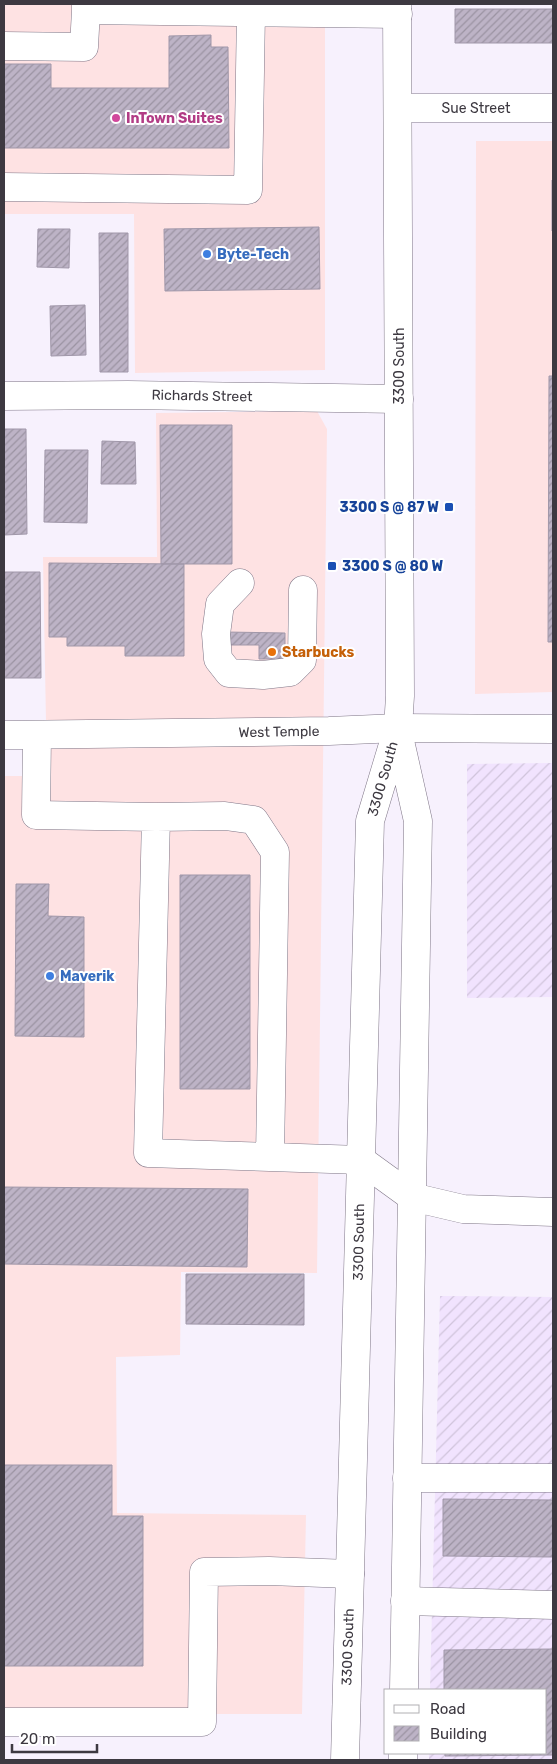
<svg xmlns="http://www.w3.org/2000/svg" width="557" height="1764" font-family="Rubik,sans-serif">
  <style>
    .commercial { fill: #fee2e3 }
    .industrial { fill: url(#industrial-furrows) }
    .building { fill: url(#building-hatch); stroke: #a097a9 }
    .lines { fill: none; stroke-linecap: round; stroke-linejoin: round }
    .minor-casing { stroke: #7f7687; stroke-width: 29 }
    .major-casing { stroke: #7f7687; stroke-width: 29 }
    .minor { stroke: #fff; stroke-width: 28 }
    .major { stroke: #fff; stroke-width: 28 }
    .hotel-dot { fill: #d1479c; stroke: #fff; stroke-width: 2 }
    .shop-dot { fill: #3f7fe0; stroke: #fff; stroke-width: 2 }
    .transit-dot { fill: #1a4fb4; stroke: #fff; stroke-width: 2 }
    .food-dot { fill: #e8710a; stroke: #fff; stroke-width: 2 }
    .labels { text-anchor: middle; dominant-baseline: central; stroke-width: 4; stroke-linejoin: round; paint-order: stroke }
    .street-label { font-size: 14px; fill: #3d3941; stroke: #fff }
    .hotel-label { font-size: 14px; font-weight: bold; fill: #b23c85; stroke: #fff; text-anchor: start }
    .shop-label { font-size: 14px; font-weight: bold; fill: #366cbe; stroke: #fff; text-anchor: start }
    .transit-label { font-size: 14px; font-weight: bold; fill: #164399; stroke: #fff; text-anchor: end }
    .food-label { font-size: 14px; font-weight: bold; fill: #c56008; stroke: #fff; text-anchor: start }
  </style>
  <defs>
    <pattern id="industrial-furrows" width="10" height="10" patternUnits="userSpaceOnUse" patternTransform="scale(1.25)"><rect width="10" height="10" fill="#f1e3fe"/><path d="M-1 1l2-2M0 10L10 0M9 11l2-2" fill="none" stroke="#d0c4db"/></pattern>
    <pattern id="building-hatch" width="6" height="6" patternUnits="userSpaceOnUse" patternTransform="scale(1.25)"><rect width="6" height="6" fill="#bdb3c6"/><path d="M-1 1l2-2M0 6l6-6M5 7l2-2" fill="none" stroke="#9b93a2"/></pattern>
  </defs>
  <rect width="100%" height="100%" fill="#f7f1fd"/>
  <path class="commercial" d="M4 4H135L325 19V370L135 373 134 214H4Z
    M476 141H553V692L475 694Z
    M317 411 327 429 317 1273 181 1272 180 1355 116 1357 117 1513 306 1515 302 1714H4V776H47L43 557H157L156 413Z"/>
  <path class="industrial" d="M553 763V997L467 998V764Z
    M440 1296 553 1297V1760H429V1753H546V1690H430Z"/>
  <path class="building" d="M455 9H553V43H455Z
    M211 35V47H228L229 148H4V64H51V88H169V36Z
    M552 180H553V231H552Z
    M319 227 320 289 165 291 164 229Z
    M38 229H70L69 268 37 267Z
    M99 233H128V372H100Z
    M85 305 86 355 51 356 50 306Z
    M549 376H553V642H548Z
    M160 425H232V564H161Z
    M4 429H26L27 534 4 535Z
    M102 441 135 442 136 484H101Z
    M45 450H88L87 523 44 522Z
    M49 563 184 564V656H125V646H67V637H49Z
    M4 572H40L41 678H4Z
    M226 632 285 633V670H275V659H259V645H226Z
    M180 875H250V1089H180Z
    M16 884H49L48 916 84 917V1037L15 1036Z
    M4 1187 248 1189 247 1267 4 1264Z
    M186 1274H304V1325L186 1324Z
    M4 1465H112V1516H143V1666H4Z
    M443 1499 553 1500V1557L443 1556Z
    M553 1649V1755L445 1756V1753H546V1690H444V1650Z"/>
  <g class="lines">
    <g class="minor-casing">
      <path id="minor" d="M86 4V10L398 14
        M4 46 84 47 86 10
        M398 108H553
        M4 187 248 190 251 12
        M4 396 128 395 399 399
        M240 583 220 604 216 634 218 659 229 673 263 675 290 672 302 660 303 590
        M4 735 329 731 398 728 553 729
        M37 735 36 815 156 817 148 1153 361 1160 412 1197 463 1209 553 1212
        M156 817 225 816 254 820 275 852 270 1157
        M407 1478H553
        M405 1601 553 1605
        M4 1722H202L204 1572 269 1571 350 1574"/>
    </g>
    <g class="major-casing">
      <path id="major" d="M398 732 418 821 404 1690
        M345 1760 370 821 398 728 400 696 397 4
        M403 1760V1753"/>
    </g>
    <use href="#minor" class="minor"/>
    <use href="#major" class="major"/>
  </g>
  <circle class="hotel-dot" cx="116" cy="118" r="5"/>
  <g class="shop-dot">
    <circle cx="207" cy="254" r="5"/>
    <circle cx="50" cy="976" r="5"/>
  </g>
  <g class="transit-dot">
    <rect x="444" y="502" width="10" height="10" rx="2.5"/>
    <rect x="327" y="561" width="10" height="10" rx="2.5"/>
  </g>
  <circle class="food-dot" cx="272" cy="652" r="5"/>
  <g class="labels">
    <g class="street-label">
      <text x="476" y="108">Sue Street</text>
      <text transform="translate(399 366) rotate(-90)">3300 South</text>
      <text transform="translate(202 396) rotate(1)">Richards Street</text>
      <text transform="translate(279 732) rotate(-1)">West Temple</text>
      <text transform="translate(383 779) rotate(-74)">3300 South</text>
      <text transform="translate(359 1242) rotate(-89)">3300 South</text>
      <text transform="translate(348 1647) rotate(-88)">3300 South</text>
    </g>
    <g class="hotel-label">
      <text x="126" y="118">InTown Suites</text>
    </g>
    <g class="shop-label">
      <text x="217" y="254">Byte-Tech</text>
      <text x="60" y="976">Maverik</text>
    </g>
    <g class="transit-label">
      <text x="439" y="507">3300 S @ 87 W</text>
      <text x="342" y="566" text-anchor="start">3300 S @ 80 W</text>
    </g>
    <g class="food-label">
      <text x="282" y="652">Starbucks</text>
    </g>
  </g>
  <rect width="557" height="1764" fill="none" stroke="#3d3941" stroke-width="10"/>
  <rect x="384" y="1689" width="162" height="65" fill="#ffffff" stroke="#b1b0b3"/>
  <rect x="394" y="1705" width="25" height="8" fill="#ffffff" stroke="#b1b0b3"/>
  <text x="430" y="1714" font-size="15" fill="#3d3941">Road</text>
  <rect x="394" y="1726" width="25" height="15" fill="url(#building-hatch)" stroke="#b1b0b3"/>
  <text x="430" y="1739" font-size="15" fill="#3d3941">Building</text>
  <path d="M12 1744v8h85v-8" fill="none" stroke="#3d3941" stroke-width="2.5"/>
  <text x="20" y="1744" font-size="15" fill="#3d3941" stroke="#ffffff" stroke-width="4" paint-order="stroke">20 m</text>
</svg>
